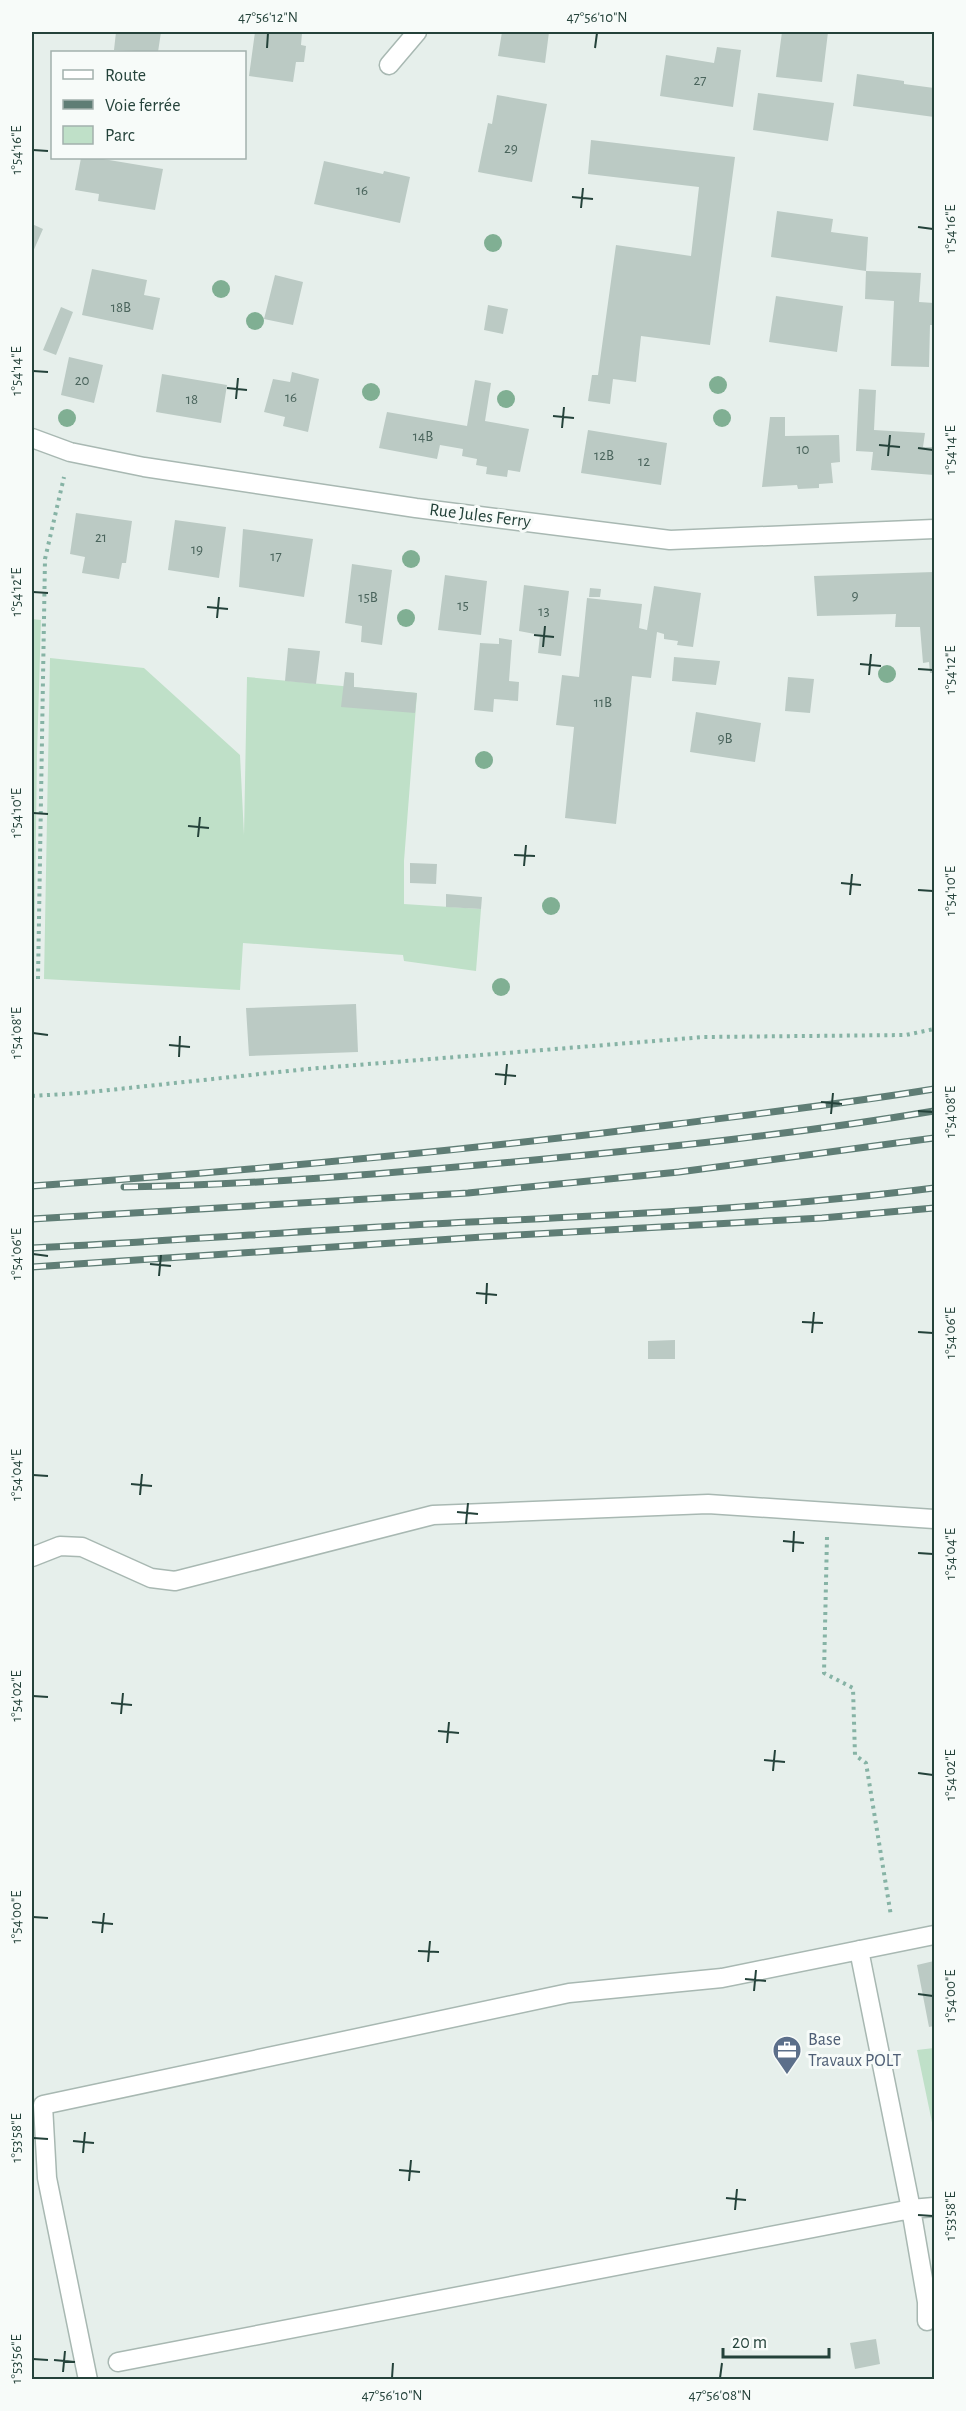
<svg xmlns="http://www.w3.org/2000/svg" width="966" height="2411" font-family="'Alegreya Sans',sans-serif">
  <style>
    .green { fill: #bfe0c8 }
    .building { fill: #bbcac4 }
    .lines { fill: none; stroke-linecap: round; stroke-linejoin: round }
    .minor-casing { stroke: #a8b8b2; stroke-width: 21 }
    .path { stroke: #86b3a5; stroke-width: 4; stroke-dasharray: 3 4.5; stroke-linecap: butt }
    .minor { stroke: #fff; stroke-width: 18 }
    .rail-casing { stroke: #5f7d75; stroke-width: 7 }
    .rail { stroke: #f7fbf9; stroke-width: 4.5; stroke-dasharray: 14; stroke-linecap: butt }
    .tree { fill: #80af93 }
    .ticks { fill: none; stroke: #24423a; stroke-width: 2 }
    .labels { text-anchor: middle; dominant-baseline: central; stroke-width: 6; stroke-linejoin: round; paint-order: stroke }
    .number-label { font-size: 15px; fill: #4a645c }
    .street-label { font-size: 18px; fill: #24423a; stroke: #f7fbf9 }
    .service-label { font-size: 18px; fill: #4e5e75; stroke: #f7fbf9; text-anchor: start }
    .neatline { fill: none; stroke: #24423a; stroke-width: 2 }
    .ticks-label { font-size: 15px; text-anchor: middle; fill: #24423a }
  </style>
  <rect width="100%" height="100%" fill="#e6efeb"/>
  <path class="green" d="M32 619 41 620 37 754 34 979H32Z
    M50 658 144 668 240 755 244 835 247 677 417 693 404 861V904L481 909 476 971 404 961 403 955 243 943 240 990 44 979Z
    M934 2048V2132L917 2050Z"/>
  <path class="building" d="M116 32H161L158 52 114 50Z
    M255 32 302 33 301 45 306 46 304 62H296L293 82 249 76Z
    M502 32H549L545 63 498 56Z
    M782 32H828L822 82 776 77Z
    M717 47 741 50 733 107 660 96 666 55 714 63Z
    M857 74 904 81V84L934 88V117L853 106Z
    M758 93 834 103 828 141 753 130Z
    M497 95 547 104 532 182 478 172 488 123 492 124Z
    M591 140 735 157 710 345 641 336 636 382 613 379 610 404 588 401 592 375H598L616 245 691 256 699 187 588 174Z
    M81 158H103V159L163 169 155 210 98 201 99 194 75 190Z
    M324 161 383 174 384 171 410 177 400 223 314 204Z
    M777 211 833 219 831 232 868 237 866 271 771 257Z
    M32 224 43 229 32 254Z
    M92 269 147 280 144 295 160 298 153 330 82 315Z
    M866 271 921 273 919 302 934 303V325H930L929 367 891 366 894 301 865 299Z
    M275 275 303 282 293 325 264 319Z
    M776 296 843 306 837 352 769 342Z
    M488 305 508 309 503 334 484 330Z
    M61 307 73 312 56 355 43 350Z
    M69 357 103 365 94 403 61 395Z
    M292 372 319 379 308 432 283 426 285 417 264 412 273 379 290 382Z
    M162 374 227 385 221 423 156 412Z
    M475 380 491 383 485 421 529 429 520 472 508 470 507 477 486 474 487 467 476 465 477 459 462 456 463 449 440 445 437 459 379 448 387 412 467 426Z
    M859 389 876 390 874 430 925 433 923 447H934V475L871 470 873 452 856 451Z
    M770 417H785V436L839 435 840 462 831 463 833 483 819 484V488L798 489 797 485 762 487Z
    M588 430 667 443 661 485 581 473Z
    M76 513 132 521 126 563H122L119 579 82 573 85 557 70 554Z
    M175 520 226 527 219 578 168 570Z
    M243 529 313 539 304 597 239 587Z
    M352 564 392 570 382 645 361 642 362 626 345 623Z
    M934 572V673H930L929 662 923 663 920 627H895L896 614 817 616 814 576Z
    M445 575 487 581 481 635 438 630Z
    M524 585 569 591 561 656 538 653 540 635 519 631Z
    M654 586 701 593 693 647 677 645 678 641 664 639V634L657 632 651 678 632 676 616 824 565 818 574 727 556 725 562 675 579 677 587 598 642 604 639 628 647 630Z
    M590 588 601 589 600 597H589Z
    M499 638 512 640 509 681 519 682 518 701 494 699 493 712 474 710 480 643 499 644Z
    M288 648 320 651 316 684 285 681Z
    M674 657 720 661 716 685 672 681Z
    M345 672 354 673V687L417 693 415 713 341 707Z
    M788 677 814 679 810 713 785 711Z
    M696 712 761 723 755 762 690 752Z
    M410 863 437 864 436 884 410 883Z
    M446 894 482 897 481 909 446 907Z
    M356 1004 358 1052 249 1056 246 1008Z
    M675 1340V1359H648V1341Z
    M934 1961V2026L929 2027 917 1965Z
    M876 2339 880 2364 855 2369 850 2343Z"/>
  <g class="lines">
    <g class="minor-casing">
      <path id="minor" d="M389 65 417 32
        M32 438 70 452 144 467 416 508 670 540 934 529
        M32 1557 60 1546 82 1547 151 1578 175 1581 433 1515 708 1504 934 1519
        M859 1950 911 2209 927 2302V2321
        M118 2362 911 2209 934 2207
        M88 2380 47 2178 43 2105 569 1993 722 1978 934 1935"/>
    </g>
    <path class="path" d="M38 979 45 559 64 477
      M32 1096 81 1093 307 1069 704 1037 906 1035 934 1029
      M827 1537 824 1673 853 1688 855 1755 866 1763 891 1916"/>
    <use href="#minor" class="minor"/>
    <g class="rail-casing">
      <path id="rail" d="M32 1186C247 1171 462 1151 677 1124 763 1113 849 1103 934 1089
        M124 1187C258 1185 391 1173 524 1161 661 1148 798 1134 934 1111
        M32 1219 468 1193 679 1172 934 1138
        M32 1248C159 1242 286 1232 413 1225 587 1216 762 1210 934 1188
        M32 1267 483 1237 822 1218 934 1208"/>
    </g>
    <use href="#rail" class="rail"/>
  </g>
  <g class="tree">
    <circle cx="493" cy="243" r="9"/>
    <circle cx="221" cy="289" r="9"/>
    <circle cx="255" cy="321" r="9"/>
    <circle cx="718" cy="385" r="9"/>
    <circle cx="371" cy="392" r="9"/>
    <circle cx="506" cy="399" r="9"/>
    <circle cx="67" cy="418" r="9"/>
    <circle cx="722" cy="418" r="9"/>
    <circle cx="411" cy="559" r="9"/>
    <circle cx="406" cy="618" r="9"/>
    <circle cx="887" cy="674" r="9"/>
    <circle cx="484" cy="760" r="9"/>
    <circle cx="551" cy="906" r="9"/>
    <circle cx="501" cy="987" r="9"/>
  </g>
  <path class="ticks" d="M267 48 268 33M595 48 597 33M33 150 48 151M572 197 593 199M581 208 583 188M918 227 933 229M33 371 48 372M227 388 247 390M236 399 238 378M553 416 574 418M562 428 564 407M879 445 900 447M918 448 933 450M888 456 890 435M33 592 48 593M207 607 228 609M217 618 219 597M534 635 554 637M543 647 545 626M860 664 881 666M918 669 933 670M869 675 871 654M33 813 48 814M188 826 209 828M198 837 200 817M514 855 535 856M524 866 526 845M841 883 861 885M918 890 933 891M850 895 852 874M33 1033 48 1035M169 1045 190 1047M179 1057 180 1036M495 1074 516 1076M505 1085 507 1064M821 1102 842 1104M918 1111 933 1112M831 1114 833 1093M33 1254 48 1256M150 1264 171 1266M159 1276 161 1255M476 1293 497 1295M486 1304 487 1283M802 1322 823 1323M918 1332 933 1333M812 1333 814 1312M33 1475 48 1476M131 1484 152 1486M140 1495 142 1474M457 1512 478 1514M466 1524 468 1503M783 1541 804 1543M793 1552 794 1531M918 1553 933 1554M33 1696 48 1697M111 1703 132 1705M121 1714 123 1693M438 1731 459 1733M447 1743 449 1722M764 1760 785 1762M773 1771 775 1750M918 1773 933 1775M33 1917 48 1918M92 1922 113 1924M102 1933 104 1913M418 1951 439 1952M428 1962 430 1941M745 1979 766 1981M754 1991 756 1970M918 1994 933 1996M33 2138 48 2139M73 2141 94 2143M83 2153 85 2132M399 2170 420 2172M409 2181 411 2160M726 2198 746 2200M735 2210 737 2189M918 2215 933 2216M33 2359 48 2360M54 2360 75 2362M63 2372 65 2351M392 2378 393 2363M720 2378 722 2363"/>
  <defs>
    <g id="office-pin" transform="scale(1.5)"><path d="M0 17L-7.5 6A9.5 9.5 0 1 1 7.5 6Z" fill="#5c6f8a" stroke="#f7fbf9"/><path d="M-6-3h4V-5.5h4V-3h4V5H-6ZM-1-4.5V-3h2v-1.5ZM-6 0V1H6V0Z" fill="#fff"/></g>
  </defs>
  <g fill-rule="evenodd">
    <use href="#office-pin" x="787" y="2050"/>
  </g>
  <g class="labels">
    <g class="number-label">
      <text x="700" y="80">27</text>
      <text x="511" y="148">29</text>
      <text x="362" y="190">16</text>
      <text x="121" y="307">18B</text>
      <text x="82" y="380">20</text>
      <text x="291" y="397">16</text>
      <text x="192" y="399">18</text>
      <text x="423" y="436">14B</text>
      <text x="803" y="449">10</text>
      <text x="604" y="455">12B</text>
      <text x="644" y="461">12</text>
      <text x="101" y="537">21</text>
      <text x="197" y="549">19</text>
      <text x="276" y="556">17</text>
      <text x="855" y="595">9</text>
      <text x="368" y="597">15B</text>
      <text x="463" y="605">15</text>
      <text x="544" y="611">13</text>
      <text x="603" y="702">11B</text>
      <text x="725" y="738">9B</text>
    </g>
    <g class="street-label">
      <text transform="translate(480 516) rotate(7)">Rue Jules Ferry</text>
    </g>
    <g class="service-label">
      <text x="808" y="2040">Base<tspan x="808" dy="21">Travaux POLT</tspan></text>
    </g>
  </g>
  <rect width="966" height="2411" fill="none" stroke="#f7fbf9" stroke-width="66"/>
  <rect x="51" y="51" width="195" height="108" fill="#f7fbf9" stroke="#a3b1ad" stroke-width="1.5"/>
  <rect x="63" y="70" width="30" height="9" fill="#ffffff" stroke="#a3b1ad" stroke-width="1.5"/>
  <text x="105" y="81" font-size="18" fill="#24423a">Route</text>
  <rect x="63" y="100" width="30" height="9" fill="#5f7d75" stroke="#a3b1ad" stroke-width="1.5"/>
  <text x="105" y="111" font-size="18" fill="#24423a">Voie ferrée</text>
  <rect x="63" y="126" width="30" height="18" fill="#bfe0c8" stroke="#a3b1ad" stroke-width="1.5"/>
  <text x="105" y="141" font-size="18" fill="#24423a">Parc</text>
  <path d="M723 2348v9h106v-9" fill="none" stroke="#24423a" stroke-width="3"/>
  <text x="732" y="2348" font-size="18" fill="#24423a" stroke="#f7fbf9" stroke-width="4.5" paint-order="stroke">20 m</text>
  <rect x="33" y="33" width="900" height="2345" class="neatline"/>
  <g class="ticks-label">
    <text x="268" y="22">47°56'12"N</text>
    <text x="597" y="22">47°56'10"N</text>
    <text transform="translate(16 150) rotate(-90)" y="5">1°54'16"E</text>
    <text transform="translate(950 229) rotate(-90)" y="5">1°54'16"E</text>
    <text transform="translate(16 371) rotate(-90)" y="5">1°54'14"E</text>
    <text transform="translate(950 450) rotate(-90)" y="5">1°54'14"E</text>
    <text transform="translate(16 592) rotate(-90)" y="5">1°54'12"E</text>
    <text transform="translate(950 670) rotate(-90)" y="5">1°54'12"E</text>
    <text transform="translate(16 813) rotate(-90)" y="5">1°54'10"E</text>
    <text transform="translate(950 891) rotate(-90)" y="5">1°54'10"E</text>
    <text transform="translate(16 1033) rotate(-90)" y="5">1°54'08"E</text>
    <text transform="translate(950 1112) rotate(-90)" y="5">1°54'08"E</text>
    <text transform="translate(16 1254) rotate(-90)" y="5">1°54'06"E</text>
    <text transform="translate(950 1333) rotate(-90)" y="5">1°54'06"E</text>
    <text transform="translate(16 1475) rotate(-90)" y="5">1°54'04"E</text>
    <text transform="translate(950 1554) rotate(-90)" y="5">1°54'04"E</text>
    <text transform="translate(16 1696) rotate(-90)" y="5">1°54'02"E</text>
    <text transform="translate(950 1775) rotate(-90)" y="5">1°54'02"E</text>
    <text transform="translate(16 1917) rotate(-90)" y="5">1°54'00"E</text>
    <text transform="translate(950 1996) rotate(-90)" y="5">1°54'00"E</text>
    <text transform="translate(16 2138) rotate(-90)" y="5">1°53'58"E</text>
    <text transform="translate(950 2216) rotate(-90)" y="5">1°53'58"E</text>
    <text transform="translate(16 2359) rotate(-90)" y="5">1°53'56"E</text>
    <text x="392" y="2400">47°56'10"N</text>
    <text x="720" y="2400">47°56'08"N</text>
  </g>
</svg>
